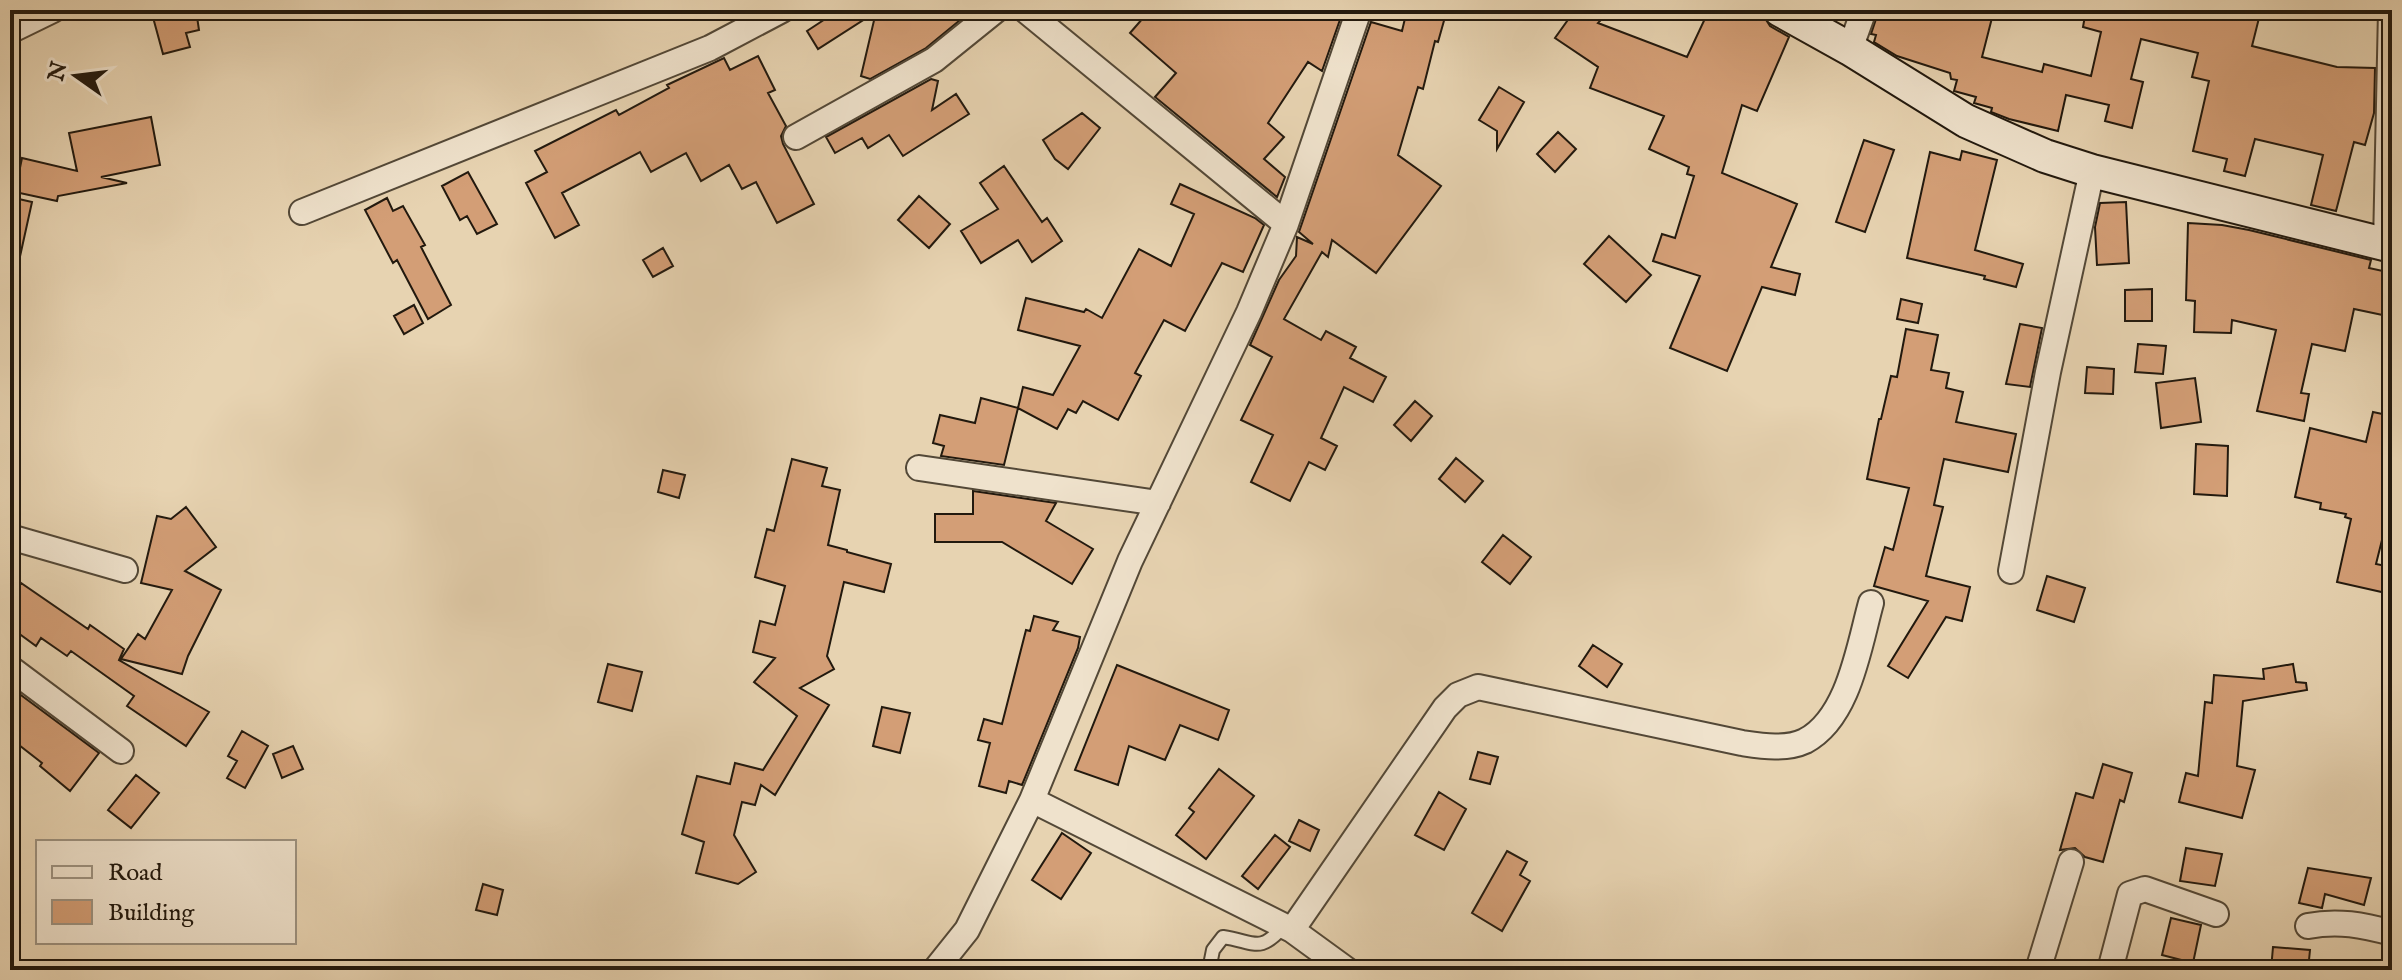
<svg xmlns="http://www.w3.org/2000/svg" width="2402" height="980" font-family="'IM FELL English',serif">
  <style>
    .building { fill: #d39e76; stroke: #22190e; stroke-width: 2 }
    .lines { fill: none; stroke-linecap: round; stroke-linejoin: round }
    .lane-casing { stroke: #534837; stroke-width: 16 }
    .street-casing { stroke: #534837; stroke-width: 28 }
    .secondary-casing { stroke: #22190e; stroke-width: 36 }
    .lane { stroke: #efe2cc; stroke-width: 12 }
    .street { stroke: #efe2cc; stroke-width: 24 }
    .secondary { stroke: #efe2cc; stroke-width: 32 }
  </style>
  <rect width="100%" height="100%" fill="#e7d3b1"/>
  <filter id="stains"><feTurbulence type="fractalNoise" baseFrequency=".0025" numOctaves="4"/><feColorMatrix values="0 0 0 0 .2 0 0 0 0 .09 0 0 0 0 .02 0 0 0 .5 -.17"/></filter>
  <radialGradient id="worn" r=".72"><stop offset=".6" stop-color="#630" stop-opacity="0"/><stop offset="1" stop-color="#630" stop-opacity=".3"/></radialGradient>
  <path class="building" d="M151 10H196L199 30 186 33 190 47 163 54Z
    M839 10H961L965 16 926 48 870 79 861 76 876 12 818 49 807 31Z
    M1150 10H1327L1342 14 1322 71 1308 62 1268 123 1284 137 1264 159 1285 177 1277 197 1155 97 1176 73 1130 33Z
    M1407 10H1447L1438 42 1435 41 1423 89 1418 87 1398 155 1441 186 1376 273 1332 240 1328 257 1322 252 1284 319 1321 340 1326 331 1356 347 1350 358 1386 377 1373 402 1344 387 1321 438 1337 446 1325 470 1309 462 1290 501 1251 482 1273 435 1241 420 1272 357 1250 345 1279 280 1296 256 1297 237 1313 244 1299 232 1371 22 1402 31Z
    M1575 10H1610L1598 23 1687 57 1709 10H1755L1762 13 1770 26 1789 37 1757 111 1742 105 1722 173 1797 204 1771 267 1800 274 1795 295 1762 287 1727 371 1670 348 1700 276 1653 261 1662 234 1675 238 1694 176 1687 174 1689 167 1649 149 1664 116 1590 88 1598 67 1555 38Z
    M1879 10H1994L1982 57 2042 72 2044 64 2091 76 2101 32 2083 27 2086 10H2261L2252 46 2337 67 2375 68 2374 113 2365 145 2354 142 2336 211 2311 205 2323 155 2255 139 2245 176 2224 171 2227 159 2193 151 2209 81 2192 77 2198 53 2141 39 2131 79 2143 82 2132 128 2105 121 2109 105 2066 95 2058 131 2009 119 1991 112 1992 108 1974 103 1976 97 1954 91 1957 80 1951 79 1950 73 1897 56 1874 42 1876 35 1871 34Z
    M758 56 775 90 768 93 786 126 781 136 783 144 814 204 777 223 756 182 742 189 729 165 701 181 686 153 651 172 640 152 562 193 579 225 555 238 526 183 547 172 535 151 616 110 619 115 669 88 667 85 724 58 730 70Z
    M931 79 938 81 932 110 956 94 969 114 903 156 889 135 868 148 862 138 835 153 826 137Z
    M1499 87 1524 102 1497 149V131L1479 120Z
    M1082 113 1100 128 1068 169 1055 159 1043 140Z
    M151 117 160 165 101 177 127 183 58 196 57 201 15 192 22 158 77 171 69 133Z
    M1558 132 1576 149 1555 172 1537 154Z
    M1864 140 1894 150 1865 232 1836 222Z
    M1962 151 1997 160 1975 250 2023 264 2016 287 1984 279 1985 276 1907 258 1930 152 1960 160Z
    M1004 166 1042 222 1047 218 1062 241 1032 262 1018 240 981 263 961 231 998 209 980 183Z
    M468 172 497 224 477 234 467 216 460 220 442 186Z
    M1180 184 1255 218 1264 225 1243 272 1222 263 1185 331 1164 320 1135 373 1141 376 1118 420 1083 401 1076 413 1068 409 1057 429 1018 408 1004 465 941 456 944 446 933 443 940 415 975 423 981 398 1018 408 1023 387 1053 395 1080 346 1018 330 1026 298 1084 312 1086 309 1102 318 1139 249 1171 266 1194 214 1171 204Z
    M919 196 950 224 929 248 898 220Z
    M10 197 32 202 19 261 10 260Z
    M387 198 393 211 403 206 425 245 421 247 451 305 428 319 397 260 393 263 365 210Z
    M2126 202 2129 263 2097 265 2095 227 2100 203Z
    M2188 223 2222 225 2249 230 2371 260 2369 268 2392 273V317L2354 309 2345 351 2312 344 2301 393 2309 394 2304 421 2257 411 2276 330 2232 320 2231 333 2194 332 2195 301 2186 300Z
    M1609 236 1651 275 1626 302 1584 264Z
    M663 248 673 266 653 277 643 260Z
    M2152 289V321H2125V290Z
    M1901 299 1922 304 1918 323 1897 319Z
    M414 305 423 323 404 334 394 316Z
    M2020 324 2042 328 2030 387 2006 384Z
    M1906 329 1938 335 1931 370 1949 373 1946 388 1963 392 1956 422 2016 434 2008 472 1944 459 1934 505 1943 507 1926 576 1970 587 1962 621 1946 617 1908 678 1888 666 1928 601 1874 586 1885 547 1893 550 1909 488 1867 479 1879 419H1881L1891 376 1897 377Z
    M2138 344 2166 346 2163 374 2135 372Z
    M2087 367 2114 369 2113 394 2085 393Z
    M2195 378 2201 422 2161 428 2156 383Z
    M1415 401 1432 416 1411 441 1394 425Z
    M2373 412 2392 416V500L2376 564 2391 567 2386 593 2337 582 2351 519 2345 517 2346 514 2320 509 2321 503 2295 497 2310 428 2366 442Z
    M2196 444 2228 446 2227 496 2194 494Z
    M1456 458 1483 481 1465 502 1439 479Z
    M792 459 827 468 822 486 840 490 828 545 847 550V552L891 564 884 592 844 582 827 656 834 669 800 688 829 705 775 795 761 785 755 805 742 802 734 835 756 872 738 884 696 873 704 842 682 834 697 776 730 784 735 763 763 770 797 716 754 682 775 658 753 652 760 621 775 625 785 586 755 577 767 529 774 531Z
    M663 470 685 475 679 498 658 492Z
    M973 491 1056 503 1046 521 1093 549 1072 584 1002 542H935V514H973Z
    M186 507 216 547 185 571 221 590 188 656 182 674 121 659 138 634 145 639 172 590 141 583 157 516 171 519Z
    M1503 535 1531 557 1510 584 1482 562Z
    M2047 576 2085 588 2074 622 2037 610Z
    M10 583 18 589 21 583 88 629 90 625 124 649 119 660 209 712 186 746 127 706 134 696 71 651 67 656 41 638 36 646 10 627Z
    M1034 616 1058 622 1053 630 1080 637 1078 648 1022 785 1009 781 1006 793 979 786 990 743 978 740 984 719 1002 724 1026 630 1030 631Z
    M1593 645 1622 664 1607 687 1579 666Z
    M608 664 642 672 632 711 598 702Z
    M2293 664 2296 682 2306 683 2307 690 2243 701 2237 766 2255 770 2242 818 2179 802 2186 773 2198 776 2205 702 2212 703 2214 675 2264 679 2263 669Z
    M1117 665 1229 710 1218 740 1180 725 1165 760 1129 746 1118 785 1075 770Z
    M10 687 99 753 70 791 40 766 42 763 10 738Z
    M882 707 910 713 900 753 873 746Z
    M242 731 268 746 245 788 227 778 237 761 228 756Z
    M293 746 303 769 282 778 273 754Z
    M1478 752 1498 757 1490 784 1470 779Z
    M2103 764 2132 773 2124 802 2120 800 2103 862 2085 857 2075 848 2060 850 2076 793 2093 798Z
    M1219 769 1254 796 1206 859 1176 835 1194 812 1189 808Z
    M136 775 159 793 131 828 108 810Z
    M1439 792 1466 809 1444 850 1415 835Z
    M1299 820 1319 830 1310 851 1289 841Z
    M1062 833 1091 853 1061 899 1032 880Z
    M1275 835 1290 847 1258 889 1242 876Z
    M2186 848 2222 854 2215 886 2180 881Z
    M1507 851 1527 862 1520 875 1530 881 1502 931 1472 913Z
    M2308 868 2371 878 2364 905 2325 894 2322 908 2299 903Z
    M483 884 503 890 497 915 476 910Z
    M2171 918 2201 925 2193 963 2162 955Z
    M2273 947 2310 950 2308 970H2271Z"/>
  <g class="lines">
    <g class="lane-casing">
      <path id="lane" d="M1209 970 1213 950 1223 937C1256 942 1259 954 1284 926"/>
    </g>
    <g class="street-casing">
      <path id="street" d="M1025 10 1286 224
        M10 31 53 10
        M1850 49 1864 10
        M796 137 934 60 996 10
        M302 212 710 48 782 10
        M2386 245 2391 10
        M919 468 1158 503
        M10 537 125 570
        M2011 571 2048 372 2092 171
        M10 668 121 751
        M1032 800 1292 930 1347 970
        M2308 926C2338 920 2363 925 2392 933
        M1292 930 1445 708 1458 695 1478 687 1742 743C1762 746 1786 750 1805 741 1849 718 1859 646 1871 603
        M935 970 967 930 1032 800 1130 561 1249 312 1286 224 1359 10
        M2038 970 2071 862
        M2110 970 2130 894 2145 889 2216 914"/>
    </g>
    <g class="secondary-casing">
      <path id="secondary" d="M1780 10 1850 49 1966 121 2045 156 2092 171 2392 246"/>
    </g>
    <use href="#lane" class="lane"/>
    <use href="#street" class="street"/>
    <use href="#secondary" class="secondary"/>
  </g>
  <rect width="2402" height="980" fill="none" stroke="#e7d3b1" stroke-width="40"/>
  <rect x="12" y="12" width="2378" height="956" fill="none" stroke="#22190e" stroke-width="4"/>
  <rect x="20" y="20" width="2362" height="940" fill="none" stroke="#22190e" stroke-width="2"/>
  <rect x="36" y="840" width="260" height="104" fill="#efe2cc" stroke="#9d9280" stroke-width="2"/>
  <rect x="52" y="866" width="40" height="12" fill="#efe2cc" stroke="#9d9280" stroke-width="2"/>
  <text x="108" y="880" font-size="24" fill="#22190e">Road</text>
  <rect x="52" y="900" width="40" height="24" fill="#d39e76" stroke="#9d9280" stroke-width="2"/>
  <text x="108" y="920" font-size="24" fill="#22190e">Building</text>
  <g transform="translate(76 76) rotate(284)" stroke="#efe2cc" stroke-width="6" paint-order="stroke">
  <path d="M0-6L14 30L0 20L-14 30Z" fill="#22190e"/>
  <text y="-12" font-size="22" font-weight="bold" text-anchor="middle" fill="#22190e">N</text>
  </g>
  <rect width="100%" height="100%" filter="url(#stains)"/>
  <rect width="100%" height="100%" fill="url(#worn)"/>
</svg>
